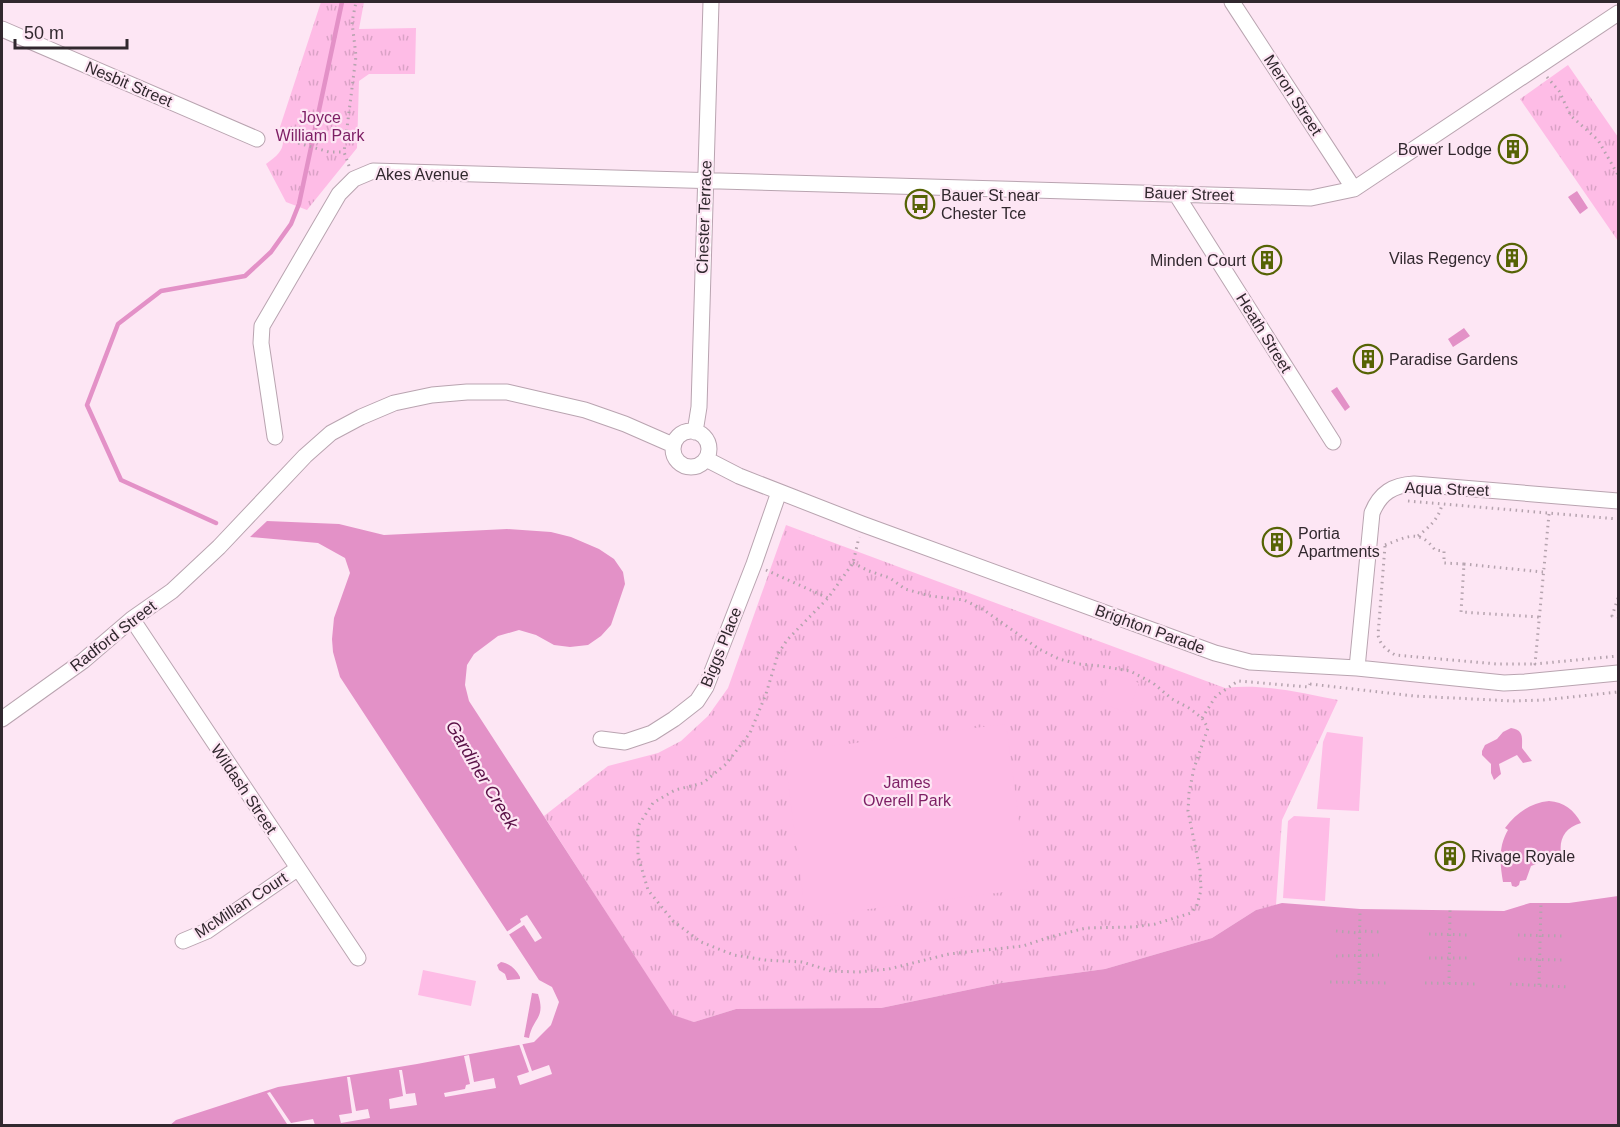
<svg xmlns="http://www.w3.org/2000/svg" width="1620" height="1127" font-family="Helvetica,sans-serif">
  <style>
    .grass { fill: url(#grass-tufts) }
    .pitch { fill: #febce6 }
    .water { fill: #e391c7 }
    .pier { fill: #fde6f4 }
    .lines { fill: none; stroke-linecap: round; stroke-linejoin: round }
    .stream { stroke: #e391c7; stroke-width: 4.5 }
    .ferry { stroke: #591046; stroke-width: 1.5; stroke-dasharray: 8 6; stroke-linecap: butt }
    .minor-casing { stroke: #b9a4b0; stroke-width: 17 }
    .path { stroke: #b5a3ae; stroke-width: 3; stroke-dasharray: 1.5 4.5; stroke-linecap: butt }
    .minor { stroke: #fff; stroke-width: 15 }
    .labels { text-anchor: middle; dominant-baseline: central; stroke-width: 4.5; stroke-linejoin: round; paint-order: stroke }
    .street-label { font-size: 16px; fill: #31282e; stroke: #fde6f4 }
    .park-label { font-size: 16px; fill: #7d1e64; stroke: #fde6f4 }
    .poi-label { font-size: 16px; fill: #31282e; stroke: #fde6f4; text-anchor: start }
    .water-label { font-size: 18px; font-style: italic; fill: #591046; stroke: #fde6f4 }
  </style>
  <defs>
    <pattern id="grass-tufts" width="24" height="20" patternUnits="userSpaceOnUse" patternTransform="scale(1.5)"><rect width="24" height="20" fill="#febce6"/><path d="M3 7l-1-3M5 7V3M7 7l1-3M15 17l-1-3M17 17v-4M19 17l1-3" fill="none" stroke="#daa2c6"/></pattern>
  </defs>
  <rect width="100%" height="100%" fill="#fde6f4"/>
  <path class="grass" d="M321 2H364L359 29 416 28 415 74H369L359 81 357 148 307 210 286 202 266 164C282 153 287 146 280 127Z
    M1568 65 1618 137V241L1520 99Z
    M786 525 1225 688C1263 683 1301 693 1338 700L1282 820 1276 905 1256 910 1212 938 1105 969 1001 983 881 1008 736 1009 694 1022 673 1016 544 816 608 766 658 753 681 741 708 716 728 688Z"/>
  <path class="pitch" d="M1110 673 1139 683 1129 713 1100 703Z
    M1006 724 1028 889 806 917 784 752Z
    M1327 732 1363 737 1359 811 1317 809 1323 742Z
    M1294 816 1330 818 1325 901 1283 898 1288 821Z
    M423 970 476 981 471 1006 418 995Z"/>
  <path class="water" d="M1577 191 1588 208 1580 214 1568 197Z
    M1464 328 1470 336 1453 347 1448 339Z
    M1337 387 1350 407 1345 411 1331 391Z
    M267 521 339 524 384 535 507 529 551 532 571 537 599 549 614 559 623 572 625 584 611 625 601 636 588 645 570 647 554 645 536 635 519 630 498 636 474 654 467 665 465 685 469 701 673 1015 694 1022 736 1009 881 1008 1001 983 1105 969 1212 938 1256 910 1282 903 1360 909 1504 911 1530 903H1569L1618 896V1125L169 1126 176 1120 278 1087 417 1064 534 1042 551 1025 559 1002 552 987 539 980 340 677 333 652 332 639 334 618 350 573 345 558 318 543 250 537Z
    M1511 728C1524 730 1522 738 1522 748L1532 761 1523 763 1517 755 1499 764 1501 774 1494 780 1491 773V764L1482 755V751L1485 745 1497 739 1503 732Z
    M1549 801C1564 802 1574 810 1581 823 1565 828 1559 838 1561 854L1552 859 1548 865 1541 862 1531 866 1526 880 1520 881 1519 885 1516 887 1512 886 1511 882H1503C1500 864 1498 847 1508 830L1505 828C1516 813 1530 803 1549 801Z
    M501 962C509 963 516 969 520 977V979L507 980 505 974 499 970 497 965Z
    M532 993 538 994C546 1019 533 1017 529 1038L524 1037Z"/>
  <path class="pier" d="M527 915 542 938 535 942 524 925 507 936 505 933 521 922 520 919Z
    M522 1043 532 1071 549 1065 552 1074 520 1085 517 1076 529 1072 519 1044Z
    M469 1055 474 1082 494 1078 496 1088 445 1097 444 1093 465 1089 466 1085 470 1084 464 1056Z
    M399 1070H402L406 1094 415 1093 417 1105 390 1109 389 1099 403 1096Z
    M347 1077H350L356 1111 368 1109 370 1118 341 1123 339 1115 352 1113Z
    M270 1092 291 1123 313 1119 315 1125H287V1124L267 1093Z"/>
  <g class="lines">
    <path class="stream" d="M216 523 121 480 87 405 118 324 161 291 245 276 271 252 291 224 299 204 342 2"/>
    <path class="ferry" d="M1615 1126 1618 1125"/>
    <g class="minor-casing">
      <path id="minor" d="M1232 2 1354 189
        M2 29 257 139
        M1176 194 1333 442
        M673 449a18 18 0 1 1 36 0a18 18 0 1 1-36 0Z
        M695 432 699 407 711 2
        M275 437 261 343 262 326 339 194 354 179 373 171 1311 198 1354 189 1618 13
        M706 459 739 476 862 524 1215 653 1250 662 1357 668 1504 683 1525 682 1618 673
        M132 619 358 958
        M1357 668 1372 513C1380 493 1393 485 1414 484L1618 501
        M2 719 83 661 132 619 172 591 219 547 305 456 331 433 361 417 394 403 432 395 467 392H507L585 410 625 424 673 445
        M601 739 625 742 652 733 674 719 697 701 706 687 754 564 779 492
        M183 941 207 931 297 869"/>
    </g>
    <path class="path" d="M1547 77 1559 91 1571 116 1598 140 1618 175
      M281 138 329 152H344
      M349 166 344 152 356 56 352 22 356 2
      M1408 501 1618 519
      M1549 514 1535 664 1618 656
      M1418 536C1429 527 1439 519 1442 504
      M1385 545C1407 537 1419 528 1435 550L1444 551V563L1464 564 1461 612 1539 617
      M1385 546 1378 635C1380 645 1387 650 1395 655L1497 664H1535
      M853 563 869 571 890 578 905 589 930 596 964 600 984 610 1039 649 1059 659 1079 664 1101 666 1130 671 1153 683 1172 699 1189 708 1202 718 1208 728 1194 768 1189 793 1188 811 1200 870 1201 890 1197 905 1191 913 1155 924 1134 927 1086 928 1050 937 1023 946 949 954 889 969 858 972 831 971 802 962 765 960 734 955 701 942 673 921 648 890 638 856V826L653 803 675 790 703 783 726 764 750 733 766 694 778 654 787 640 828 598 853 563 859 537
      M1464 564 1543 572
      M766 570 828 598
      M1618 598 1612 616 1618 617
      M1310 684 1414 696 1513 701 1543 700 1618 692
      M1202 718 1216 696 1238 681 1309 687 1310 684
      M1336 931 1359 933
      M1359 931 1380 932
      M1429 934 1470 935
      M1518 935 1563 936
      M1336 956 1379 955
      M1429 958H1470
      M1518 959 1563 960
      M1359 981 1360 909
      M1330 982 1388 983
      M1425 983 1478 984
      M1449 984 1450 910
      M1510 984 1568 987
      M1539 985 1541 903"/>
    <use href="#minor" class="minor"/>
  </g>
  <defs>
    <g id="building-ring" transform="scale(1.5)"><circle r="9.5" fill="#fde6f4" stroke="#566304" stroke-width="1.5"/><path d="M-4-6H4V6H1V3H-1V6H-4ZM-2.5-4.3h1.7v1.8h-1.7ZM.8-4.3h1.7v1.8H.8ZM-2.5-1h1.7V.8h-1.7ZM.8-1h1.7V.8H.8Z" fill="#566304"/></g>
    <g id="bus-ring" transform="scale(1.5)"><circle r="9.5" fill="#fde6f4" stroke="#566304" stroke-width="1.5"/><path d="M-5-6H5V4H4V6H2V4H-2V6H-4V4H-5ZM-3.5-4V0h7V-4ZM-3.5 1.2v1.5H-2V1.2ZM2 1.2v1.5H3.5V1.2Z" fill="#566304"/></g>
  </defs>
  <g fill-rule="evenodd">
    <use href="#building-ring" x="1513" y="149"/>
    <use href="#bus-ring" x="920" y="204"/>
    <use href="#building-ring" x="1512" y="258"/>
    <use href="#building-ring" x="1267" y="260"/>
    <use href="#building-ring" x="1368" y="359"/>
    <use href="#building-ring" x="1277" y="542"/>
    <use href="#building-ring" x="1450" y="856"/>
  </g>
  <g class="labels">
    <g class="street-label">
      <text transform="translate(129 84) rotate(23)">Nesbit Street</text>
      <text transform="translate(1293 95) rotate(57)">Meron Street</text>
      <text x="422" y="174">Akes Avenue</text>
      <text transform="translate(1189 194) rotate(2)">Bauer Street</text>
      <text transform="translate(704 217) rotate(-88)">Chester Terrace</text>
      <text transform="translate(1264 333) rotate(58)">Heath Street</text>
      <text transform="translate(1447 489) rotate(2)">Aqua Street</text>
      <text transform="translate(1150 629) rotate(20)">Brighton Parade</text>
      <text transform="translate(113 636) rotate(-38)">Radford Street</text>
      <text transform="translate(721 647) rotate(-68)">Biggs Place</text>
      <text transform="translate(244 789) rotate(56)">Wildash Street</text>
      <text transform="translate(241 905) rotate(-33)">McMillan Court</text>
    </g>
    <g class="park-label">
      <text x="320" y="117">Joyce<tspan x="320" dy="18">William Park</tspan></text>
      <text x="907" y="782">James<tspan x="907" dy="18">Overell Park</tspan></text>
    </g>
    <g class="poi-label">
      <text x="1492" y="149" text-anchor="end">Bower Lodge</text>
      <text x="941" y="195">Bauer St near<tspan x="941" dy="18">Chester Tce</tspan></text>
      <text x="1491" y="258" text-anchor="end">Vilas Regency</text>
      <text x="1246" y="260" text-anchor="end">Minden Court</text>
      <text x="1389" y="359">Paradise Gardens</text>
      <text x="1298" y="533">Portia<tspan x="1298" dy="18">Apartments</tspan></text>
      <text x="1471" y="856">Rivage Royale</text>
    </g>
    <g class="water-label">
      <text transform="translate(482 775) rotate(59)">Gardiner Creek</text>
    </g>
  </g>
  <rect width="1620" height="1127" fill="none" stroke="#31282e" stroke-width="6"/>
  <path d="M15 39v9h112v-9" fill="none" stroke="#31282e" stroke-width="3"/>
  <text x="24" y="39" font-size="18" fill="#31282e" stroke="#fde6f4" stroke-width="4.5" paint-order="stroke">50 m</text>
</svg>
